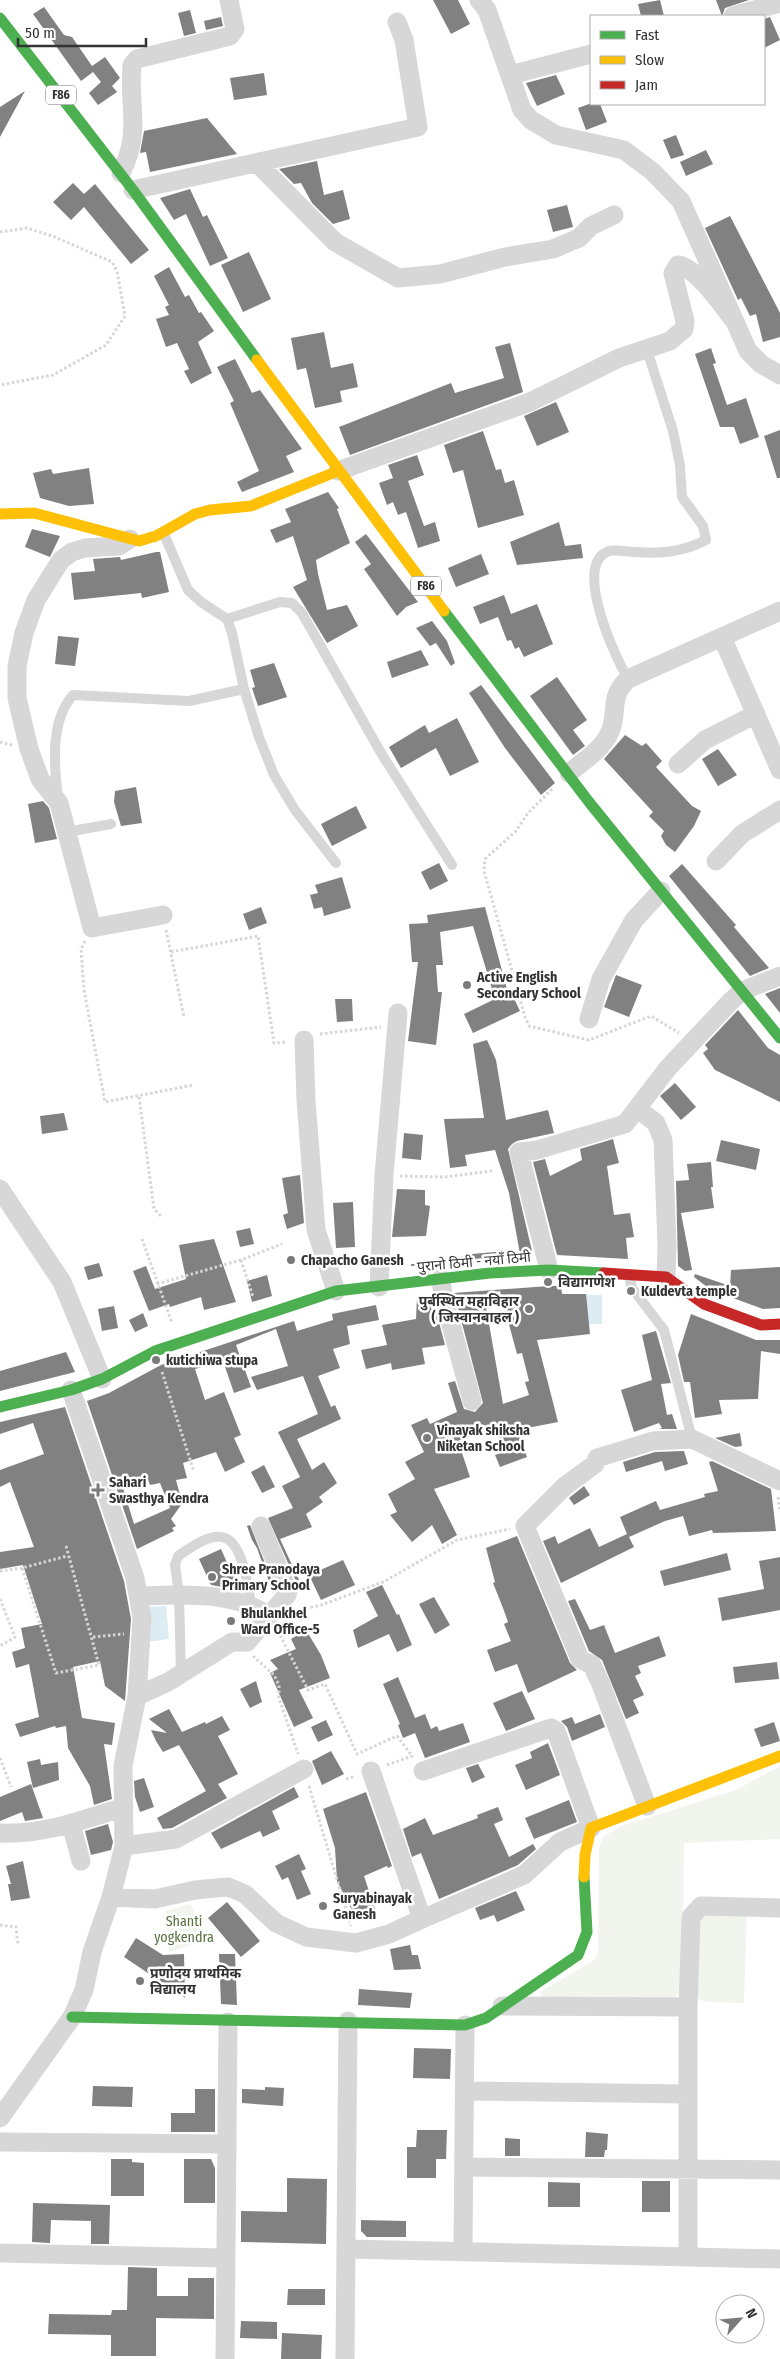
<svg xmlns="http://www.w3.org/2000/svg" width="780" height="2359" font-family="'Fira Sans Condensed','Noto Sans Devanagari',sans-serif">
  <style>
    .green { fill: #f1f5ed }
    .water { fill: #ddebf3 }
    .building { fill: #818181; fill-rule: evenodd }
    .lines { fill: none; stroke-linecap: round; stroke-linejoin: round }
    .path { stroke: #d6d6d6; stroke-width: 3; stroke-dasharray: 2.5 2.5; stroke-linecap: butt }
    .lane { stroke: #d7d7d7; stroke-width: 10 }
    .street { stroke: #d7d7d7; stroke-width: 19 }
    .fast { stroke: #4caf50; stroke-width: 11 }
    .slow { stroke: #ffc107; stroke-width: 11 }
    .jam { stroke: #c62828; stroke-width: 11 }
    .poi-dot { fill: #7a7a7a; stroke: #fff; stroke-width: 2 }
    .labels { text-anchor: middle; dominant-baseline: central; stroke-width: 5; stroke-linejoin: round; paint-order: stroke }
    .shield { fill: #fff; stroke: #707070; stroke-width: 1 }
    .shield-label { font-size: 12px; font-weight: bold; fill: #333 }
    .poi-label { font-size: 14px; font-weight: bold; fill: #333; stroke: #fff; text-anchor: start }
    .street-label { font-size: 14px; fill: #333; stroke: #fff }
    .park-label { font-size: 14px; fill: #56703f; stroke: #fff }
  </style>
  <rect width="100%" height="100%" fill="#fff"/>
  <path class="green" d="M780 1766V1839L684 1843 682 1991 673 1999H544L540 1992 593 1961 598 1954 599 1848 603 1837 621 1826 736 1790Z
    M190 1904 207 1940 169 1952 166 1911Z
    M705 1913 747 1915 744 2003 705 2002 697 1998 698 1920Z"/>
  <path class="water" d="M567 1294 602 1295V1324L573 1325Z
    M166 1606 169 1639 146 1642 143 1607Z"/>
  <path class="building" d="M433 0H458L470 24 451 34Z
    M660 0 664 16H641L638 4Z
    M716 0H749L725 8 722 16Z
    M44 7 64 35 72 37 92 66 105 57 120 78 112 86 117 92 98 105 89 93 101 82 93 72 81 81 33 14Z
    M190 10 196 33 184 36 178 13Z
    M221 17 223 26 206 30 204 21Z
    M770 17 780 40 764 48V19Z
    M264 73 267 95 234 100 230 78Z
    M556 75 565 94 537 106 526 83Z
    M25 91 0 137V107Z
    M589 104H600L607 122 586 130 578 108Z
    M207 118 237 154 150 172 146 152 140 153 144 131Z
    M676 135 684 155 671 159 663 140Z
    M706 150 713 164 686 176 680 162Z
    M317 161 324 195 343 190 350 219 333 224 312 203 301 183 294 184 279 169Z
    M73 183 84 194 95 184 149 250 131 264 84 207 71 220 53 202Z
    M190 189 203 217 207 215 228 258 210 266 186 214 174 220 160 198Z
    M567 205 573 227 553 232 547 210Z
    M730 216 780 313V337L763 342 756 314 750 316 741 298 738 300 705 228Z
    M249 252 271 299 243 312 221 265Z
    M169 267 185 297 189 295 199 313 201 312 214 331 198 342 212 373 191 384 184 371 189 369 177 343 166 347 156 319 169 315 165 307 169 305 154 276Z
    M324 332 331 368 353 363 358 387 340 391 342 402 315 408 306 368 297 370 291 338Z
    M510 343 523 392 350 455 339 427 451 383 455 393 504 378 495 347Z
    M711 348 716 363 713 364 727 405 746 398 759 437 740 444 734 427H720L695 354Z
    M235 359 252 393 260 390 302 449 286 456 294 472 242 492 237 482 259 471 230 403 234 401 217 367Z
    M556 402 569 432 537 446 524 416Z
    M780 430V478H777L764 436Z
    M483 431 496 470 501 469 505 483 514 480 524 515 478 528 463 470 453 473 444 445Z
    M417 455 424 475 408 481 424 526 435 522 440 541 418 548 406 512 398 515 393 502 387 505 379 483 393 478 388 465Z
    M89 468 94 504 69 506 40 498 33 473 51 469 53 474Z
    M328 492 339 508 337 509 350 543 316 560 318 574 327 610 347 605 358 626 327 643 293 587 307 580 293 536 276 543 270 530 291 522 285 509Z
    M559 522 565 546 581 544 583 558 517 565 510 542Z
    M32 529 60 536 50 557 25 547Z
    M366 534 418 602 406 607 397 616 364 569 371 564 355 542Z
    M156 552H160L169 592 142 598 141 593 74 600 71 573 95 571 93 559 120 557 121 560Z
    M481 554 489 574 456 587 448 568Z
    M504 595 511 614 537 604 553 644 524 657 519 647 515 649 511 640 507 641 498 617 480 624 473 607Z
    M432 621 447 641 455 663 451 666 436 643 430 646 416 628Z
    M58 636 79 638 75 666 55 664Z
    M421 650 429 665 392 678 387 662Z
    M274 663 287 697 258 706 252 688 255 687 250 670Z
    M557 677 587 720 573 730 585 746 573 755 530 696Z
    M481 685 555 783 541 795 505 748 469 693Z
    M457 718 479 762 450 776 436 748 401 768 389 747 425 725 429 733Z
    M625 735 642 746 646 743 662 761 656 767 692 806 701 811 694 826 675 852 666 845 661 836 664 831 649 816 653 812 604 759Z
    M718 749 737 775 718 786 702 759Z
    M136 787 142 823 121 826 114 802 115 791Z
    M43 801 49 808 57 839 35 843 28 804Z
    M356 806 367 828 332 846 321 824Z
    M439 863 448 881 430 890 421 872Z
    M682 864 736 925 734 927 769 968 750 976 669 876Z
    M342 877 351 908 324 916 322 907 314 909 310 895 318 893 315 885Z
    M261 907 267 923 249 930 243 914Z
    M485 907 508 993 511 992 520 1011 473 1033 464 1014 495 999 473 926 440 932 443 965H436L438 992H442L436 1045 408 1041 418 962H412L409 924 428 923 427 915Z
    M616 975 642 985 629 1017 604 1007Z
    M780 988V1013L765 994Z
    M335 999H352L353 1021 337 1022Z
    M738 1010 768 1048 780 1055V1102L715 1070 703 1053 708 1049 705 1045Z
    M487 1040 496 1060 506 1120 548 1110 554 1133 517 1141 512 1144 508 1149 532 1251 520 1254 509 1193 495 1150 465 1155 467 1166 450 1168 444 1119 484 1118 473 1044Z
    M675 1083 696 1107 681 1120 660 1096Z
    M64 1113 68 1130 42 1134 40 1116Z
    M404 1133 423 1135 421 1160 402 1158Z
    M613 1139 619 1163 607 1166 614 1215 630 1213 634 1237 626 1238 628 1259 557 1255 533 1162 545 1159 550 1176 582 1160 580 1149Z
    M721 1140 760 1149 756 1170 716 1161Z
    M711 1162 713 1187H711L714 1208 681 1213 692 1270 685 1271 678 1266 676 1181 689 1180 687 1164Z
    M300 1175 304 1223 287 1229 283 1215 288 1213 282 1178Z
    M397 1189 425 1190V1205L430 1206 426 1236 392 1237Z
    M353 1202 355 1247 336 1248 333 1203Z
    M250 1228 254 1244 240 1247 236 1231Z
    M214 1239 236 1302 204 1310 201 1297 170 1307 169 1304 149 1311 133 1271 146 1266 155 1289 186 1279 179 1245Z
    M506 1251 507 1256 411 1266V1264L432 1263 472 1254Z
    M99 1263 103 1276 88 1280 84 1267Z
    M780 1267V1308L763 1309 711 1290 694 1277 695 1274 730 1286 731 1270Z
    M267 1275 272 1296 252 1302 247 1281Z
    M549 1286H561L562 1294H586L590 1334 537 1340 558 1422 517 1430 527 1457 500 1467 495 1455 505 1451 494 1426 458 1441 470 1477 434 1489 457 1535 442 1544 432 1525 412 1542 390 1515 397 1512 388 1494 415 1479 405 1462 424 1452 411 1425 427 1418 430 1424 457 1412 448 1383 455 1381 464 1409 475 1412 483 1403 454 1293ZM500 1291 517 1354 522 1353 529 1381 525 1382 529 1395 503 1404 484 1295Z
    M432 1296 445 1345 422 1348 425 1364 392 1370 391 1363 366 1369 361 1350 387 1345 382 1325 416 1319 417 1297Z
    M376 1305 379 1320 347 1326 350 1344 333 1349 340 1368 318 1376 331 1407 335 1405 341 1419 297 1439 312 1470 324 1462 337 1483 319 1497 323 1502 306 1514 312 1527 280 1539 299 1580 296 1581 268 1518 293 1508 282 1486 300 1477 278 1432 318 1414 303 1376 257 1390 251 1377 288 1366 276 1329 236 1345 251 1387 234 1393 223 1361 195 1369 205 1400 224 1392 241 1435 234 1438 245 1462 225 1472 216 1452 183 1463 187 1478 176 1480 182 1502 184 1501 171 1519 176 1526 172 1528 174 1531 137 1549 87 1401 109 1393 161 1365 294 1321 297 1331 333 1320 332 1314ZM147 1477 150 1485 160 1483 170 1508 134 1524 120 1478Z
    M114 1306 118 1328 102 1331 98 1309Z
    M143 1313 148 1326 135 1332 129 1320Z
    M691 1314 756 1340H780V1354L761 1351 758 1399 719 1400 722 1414 695 1418 690 1382H684L678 1355Z
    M656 1331 671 1383 661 1384 667 1415 672 1414 677 1429H659L662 1428 659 1423 634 1432 621 1390 652 1380 642 1335Z
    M66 1352 75 1372 0 1391V1371Z
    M65 1407 124 1581 131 1619 125 1701 105 1686 100 1661 73 1667 82 1718 115 1723 112 1745 104 1744 112 1799 94 1805 90 1786 68 1748 66 1726 56 1728 55 1726 20 1737 15 1724 39 1717 29 1664 16 1668 12 1652 25 1648 21 1628 42 1624 23 1565 0 1569V1552L34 1547 10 1482 0 1487V1470L44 1454 33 1423 0 1434V1422Z
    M740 1433 742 1446 735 1447 715 1438Z
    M684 1451 688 1464 665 1471 662 1461 626 1472 623 1462 655 1452Z
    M712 1461 771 1489 776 1531 713 1533 712 1530 689 1536 683 1516 665 1521 629 1537 634 1547 561 1583 543 1541 555 1536 558 1544 590 1528 599 1547 627 1534 620 1517 656 1501 660 1510 705 1497 704 1494 718 1491 709 1462Z
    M264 1465 275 1487 262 1493 251 1472Z
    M584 1486 590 1495 574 1505 569 1498Z
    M250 1525 276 1591 273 1593 257 1548 252 1540 247 1526Z
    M517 1536 570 1663 577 1670 528 1693 517 1664 495 1672 487 1650 511 1641 504 1624 508 1622 503 1608 493 1583 495 1582 486 1548Z
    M221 1549 238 1587 233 1589 211 1585 199 1559Z
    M727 1553 731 1570 664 1586 660 1571Z
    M780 1557V1610L722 1621 718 1598 764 1589 759 1561Z
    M343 1560 355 1585 321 1600 309 1575Z
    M382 1585 397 1615 399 1614 412 1645 397 1652 389 1634 358 1648 353 1630 378 1616 366 1592Z
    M434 1597 450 1625 435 1634 419 1604Z
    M575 1599 590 1630 604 1625 615 1653 659 1636 666 1656 638 1666 641 1673 635 1676 644 1695 633 1700 639 1713 626 1719 602 1660 589 1651 568 1601Z
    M306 1630 321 1655 330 1678 299 1690 313 1718 294 1727 270 1673 278 1669 270 1660 296 1649 291 1639Z
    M777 1662 779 1679 735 1683 733 1667Z
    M398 1677 415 1718 425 1714 431 1729 437 1726 439 1731 463 1723 470 1742 425 1758 415 1733 403 1738 398 1725 400 1724 383 1684Z
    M256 1681 262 1702 250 1708 240 1689Z
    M522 1691 535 1719 506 1731 493 1703Z
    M169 1709 182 1732 205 1722 206 1724 222 1716 230 1730 218 1736 238 1774 218 1784 227 1798 172 1828 163 1829 157 1818 206 1791 179 1745 163 1752 156 1741 151 1730 167 1733 149 1719Z
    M600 1714 605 1727 572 1741 567 1727 561 1721 572 1717 575 1724Z
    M326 1720 333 1735 318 1742 311 1727Z
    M774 1722 780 1741 761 1747 754 1729Z
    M548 1743 560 1775 526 1790 515 1765 532 1758 530 1752Z
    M331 1751 344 1774 322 1785 312 1761Z
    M40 1759 41 1765 58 1762 59 1780 33 1788 27 1762Z
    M478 1764 485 1777 472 1783 466 1768Z
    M144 1778 154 1807 140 1812 135 1797 134 1781Z
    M31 1784 43 1818 25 1821 22 1812 0 1821V1797Z
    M294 1787 299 1797 272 1811 280 1829 263 1837 260 1831 221 1849 211 1833Z
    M366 1792 392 1866 388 1868 387 1866 364 1876 375 1909 355 1916 337 1881 335 1848 323 1809Z
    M569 1800 577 1822 534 1839 525 1818Z
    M498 1807 503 1820 494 1824 509 1857 533 1844 536 1849 518 1865 439 1899 421 1853 412 1857 403 1829 425 1818 433 1835 478 1818 477 1815Z
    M108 1824 113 1842 111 1850 91 1855 85 1831Z
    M299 1854 306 1869 301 1871 311 1894 297 1900 288 1877 282 1880 275 1866Z
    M23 1861 30 1898 11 1901 8 1884H11L6 1866Z
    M516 1891 525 1910 497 1922 494 1915 480 1920 475 1908Z
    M227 1902 260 1941 241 1957 208 1918Z
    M136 1938 163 1955 184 1954 185 1998 124 1957Z
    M410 1945 412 1955H418L421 1969 394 1970 390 1949Z
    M219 1954H235L237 2005 221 2004Z
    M359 1989 412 1993 410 2008 358 2005Z
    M414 2048 451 2049 450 2079 413 2078Z
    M93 2086 133 2087 132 2107 92 2106Z
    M265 2087 284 2088 283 2106 242 2103V2089L265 2090Z
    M195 2089H215V2132H171V2113H195Z
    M417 2130H447L446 2159H436V2178H407V2147H416Z
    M586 2132 608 2134 607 2150H605L604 2157H585Z
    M505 2138 520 2139V2156H505Z
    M111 2159H132V2162L144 2163V2196H111Z
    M184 2159H211L215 2168V2203H184Z
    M287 2178 327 2179 326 2244 241 2242V2211L287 2212Z
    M642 2181H670V2212H642Z
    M548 2182 580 2183V2207H548Z
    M33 2203 110 2205 109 2244H91V2221L51 2220 50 2243 32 2242Z
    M361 2220 406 2221V2237H367L361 2231Z
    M128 2267 157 2268V2296H188V2278H214V2319L156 2318V2356H111V2335L48 2334 49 2314 111 2315 112 2310H127Z
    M288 2289H325V2305H287Z
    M241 2321 277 2322V2339L240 2338Z
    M282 2333 322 2335 321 2359H281Z"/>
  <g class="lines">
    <path class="path" d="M0 232 27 228 55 237 112 262 117 271 125 316 106 345 53 375 0 385
      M0 742 12 745
      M552 789 528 813 516 831 485 859 484 871 525 1017 529 1026 589 1040 651 1016 679 1033
      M166 930 184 1017
      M85 941 81 949 84 990 105 1102 194 1085
      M171 952 258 936 274 1043 287 1042
      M320 1034 381 1027
      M139 1097 154 1209 161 1216
      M400 1176 444 1177 492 1171
      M142 1239 172 1323
      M241 1260 253 1297
      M157 1284 241 1260 282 1244
      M162 1372 194 1472
      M778 1497 780 1512
      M66 1546 99 1665 56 1673 22 1568 67 1556
      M0 1571 22 1568
      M0 1599 15 1637 0 1646
      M296 1611 321 1605 383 1582 457 1540 510 1529
      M278 1631 308 1690 325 1684 357 1754 397 1736 413 1757
      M93 1637 124 1634
      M253 1656 274 1675 279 1685V1698L298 1754
      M0 1758 11 1787
      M387 1765 412 1756
      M346 1779 355 1776
      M309 1786 351 1926
      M0 1925 16 1927 18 1944"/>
    <path class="lane" d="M164 534 188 590 201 602 227 619 232 633 244 689 259 737 274 775 295 810 336 863
      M227 619 280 602 292 603 302 613 381 753 452 865
      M628 679C615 657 572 564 609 551 616 549 628 552 636 552 661 554 683 552 706 540L703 526 682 497 680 465 673 431 646 347
      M58 797C54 765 50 721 73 695L189 701 244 689
      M67 832 111 824
      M629 1276 632 1288 664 1330 692 1439
      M181 1674 179 1595 175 1565 178 1556C189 1549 207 1535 221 1537 243 1539 249 1590 251 1606"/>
    <path class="street" d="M479 0 487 10 522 110 531 120 556 135 624 150 653 172 681 201 748 351 761 364 780 375
      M733 16 780 3
      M510 75 591 54
      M257 163 335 242 398 278 440 274 505 257 553 249 579 238 591 226 614 215
      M121 173C142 131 128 108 132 65L137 59 230 36 235 29 229 0
      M133 190 418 127 404 40 397 22
      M338 471 530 402 619 358 670 341 684 329 685 321 673 273 678 265C697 268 721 304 733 319
      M130 539 119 546 85 548 72 552 61 560 36 600 24 633 17 666V698L29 749 40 779 59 803 92 928 163 915
      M722 637 780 770
      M678 764 705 740 756 714
      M569 773C583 761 602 750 610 732 619 711 608 698 628 679L780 611
      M716 861 742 834 780 810
      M589 1019 601 979 634 920 661 891
      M304 1040 306 1100 316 1230 336 1291
      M638 1109 656 1123 663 1140 667 1245 666 1277
      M0 1189 62 1282 102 1379
      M549 1270 519 1152 537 1150 625 1124 668 1068 731 1001 742 991 780 976
      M441 1279 443 1296 472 1401
      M379 1287 384 1175 398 1013
      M138 1596C177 1595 237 1590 269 1617
      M137 1696 168 1682 232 1642H247L287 1595 288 1591 261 1526
      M371 1771 422 1919 524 1875 560 1842 591 1828 556 1731 551 1728 423 1771
      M647 1806 600 1682 592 1665 580 1659 525 1526 565 1486 595 1464 597 1458 653 1441 692 1439 780 1481
      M71 1824 81 1861
      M0 1833C44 1835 82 1820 124 1807
      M124 1846 176 1839 304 1769
      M111 1897 155 1899 195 1890 228 1887 245 1894 276 1923 306 1937 356 1943 389 1934 422 1919
      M502 2006 688 2007
      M465 2091 688 2094
      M0 2118 72 2017 84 1990 92 1952 111 1897 124 1846 123 1766 137 1696 142 1618 135 1578 71 1390
      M0 2142 227 2144
      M464 2167 780 2170
      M346 2249 780 2259
      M463 2250 465 2025
      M0 2253 225 2258
      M688 2256V2007L691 1917 701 1906 780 1908
      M225 2359 228 2022
      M345 2359 348 2021"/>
    <path class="fast" d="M0 18 133 190 257 360
      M444 611 589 802 780 1038
      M0 1407 71 1390 102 1379 155 1351 336 1291 490 1273 549 1270 604 1273
      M72 2017 465 2025 486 2018 578 1955 587 1932 584 1877"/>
    <path class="slow" d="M257 360 444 611
      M0 514 34 513 139 541 156 536 195 514 210 510 251 506 338 471
      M584 1877 585 1855 591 1828 780 1756"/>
    <path class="jam" d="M604 1273 666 1277 704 1304 761 1325 780 1324"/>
  </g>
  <g class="poi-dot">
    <circle cx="467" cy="985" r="5"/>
    <circle cx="291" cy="1260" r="5"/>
    <circle cx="548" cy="1282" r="5"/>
    <circle cx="631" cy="1291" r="5"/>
    <circle cx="529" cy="1309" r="5"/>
    <circle cx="156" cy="1360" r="5"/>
    <circle cx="427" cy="1438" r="5"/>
    <path d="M95.5 1482.5h5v5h5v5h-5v5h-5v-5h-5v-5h5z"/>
    <circle cx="212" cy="1577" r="5"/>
    <circle cx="231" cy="1621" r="5"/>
    <circle cx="323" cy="1906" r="5"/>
    <circle cx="140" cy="1981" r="5"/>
  </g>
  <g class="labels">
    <g class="shield">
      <rect x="46" y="85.5" width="30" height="19" rx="4"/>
      <rect x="411" y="576.5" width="30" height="19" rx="4"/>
    </g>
    <g class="shield-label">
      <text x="61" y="95">F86</text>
      <text x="426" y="586">F86</text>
    </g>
    <g class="poi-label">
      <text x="477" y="977">Active English<tspan x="477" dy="16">Secondary School</tspan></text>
      <text x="301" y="1260">Chapacho Ganesh</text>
      <text x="558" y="1282">विद्यागणेश</text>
      <text x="641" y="1291">Kuldevta temple</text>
      <text x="519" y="1301" text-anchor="end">पुर्बस्थित महाविहार<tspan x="519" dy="16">( जिस्वानबाहल )</tspan></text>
      <text x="166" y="1360">kutichiwa stupa</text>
      <text x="437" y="1430">Vinayak shiksha<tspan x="437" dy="16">Niketan School</tspan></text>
      <text x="109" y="1482">Sahari<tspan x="109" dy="16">Swasthya Kendra</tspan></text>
      <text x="222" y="1569">Shree Pranodaya<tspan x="222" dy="16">Primary School</tspan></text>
      <text x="241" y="1613">Bhulankhel<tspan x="241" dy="16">Ward Office-5</tspan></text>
      <text x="333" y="1898">Suryabinayak<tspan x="333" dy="16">Ganesh</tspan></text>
      <text x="150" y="1973">प्रणोदय प्राथमिक<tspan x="150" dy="16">विद्यालय</tspan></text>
    </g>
    <g class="street-label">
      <text transform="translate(474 1262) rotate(-5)">पुरानो ठिमी - नयाँ ठिमी</text>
    </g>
    <g class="park-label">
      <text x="184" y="1921">Shanti<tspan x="184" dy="16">yogkendra</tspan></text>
    </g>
  </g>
  <rect x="590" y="15" width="175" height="90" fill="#ffffff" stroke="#adadad"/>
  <rect x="600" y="31" width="25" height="8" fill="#4caf50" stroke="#adadad"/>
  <text x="635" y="40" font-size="15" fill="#333333">Fast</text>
  <rect x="600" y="56" width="25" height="8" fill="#ffc107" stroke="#adadad"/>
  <text x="635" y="65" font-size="15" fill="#333333">Slow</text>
  <rect x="600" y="81" width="25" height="8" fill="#c62828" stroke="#adadad"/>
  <text x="635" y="90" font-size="15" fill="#333333">Jam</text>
  <g transform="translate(740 2319) rotate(63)"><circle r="24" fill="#ffffff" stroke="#adadad"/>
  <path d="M0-4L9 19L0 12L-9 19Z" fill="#7a7a7a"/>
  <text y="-8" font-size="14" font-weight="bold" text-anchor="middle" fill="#333333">N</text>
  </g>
  <path d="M18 38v8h128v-8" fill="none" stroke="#333333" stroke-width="2.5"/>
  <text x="25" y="38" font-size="15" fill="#333333" stroke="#ffffff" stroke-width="4" paint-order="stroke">50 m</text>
</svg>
